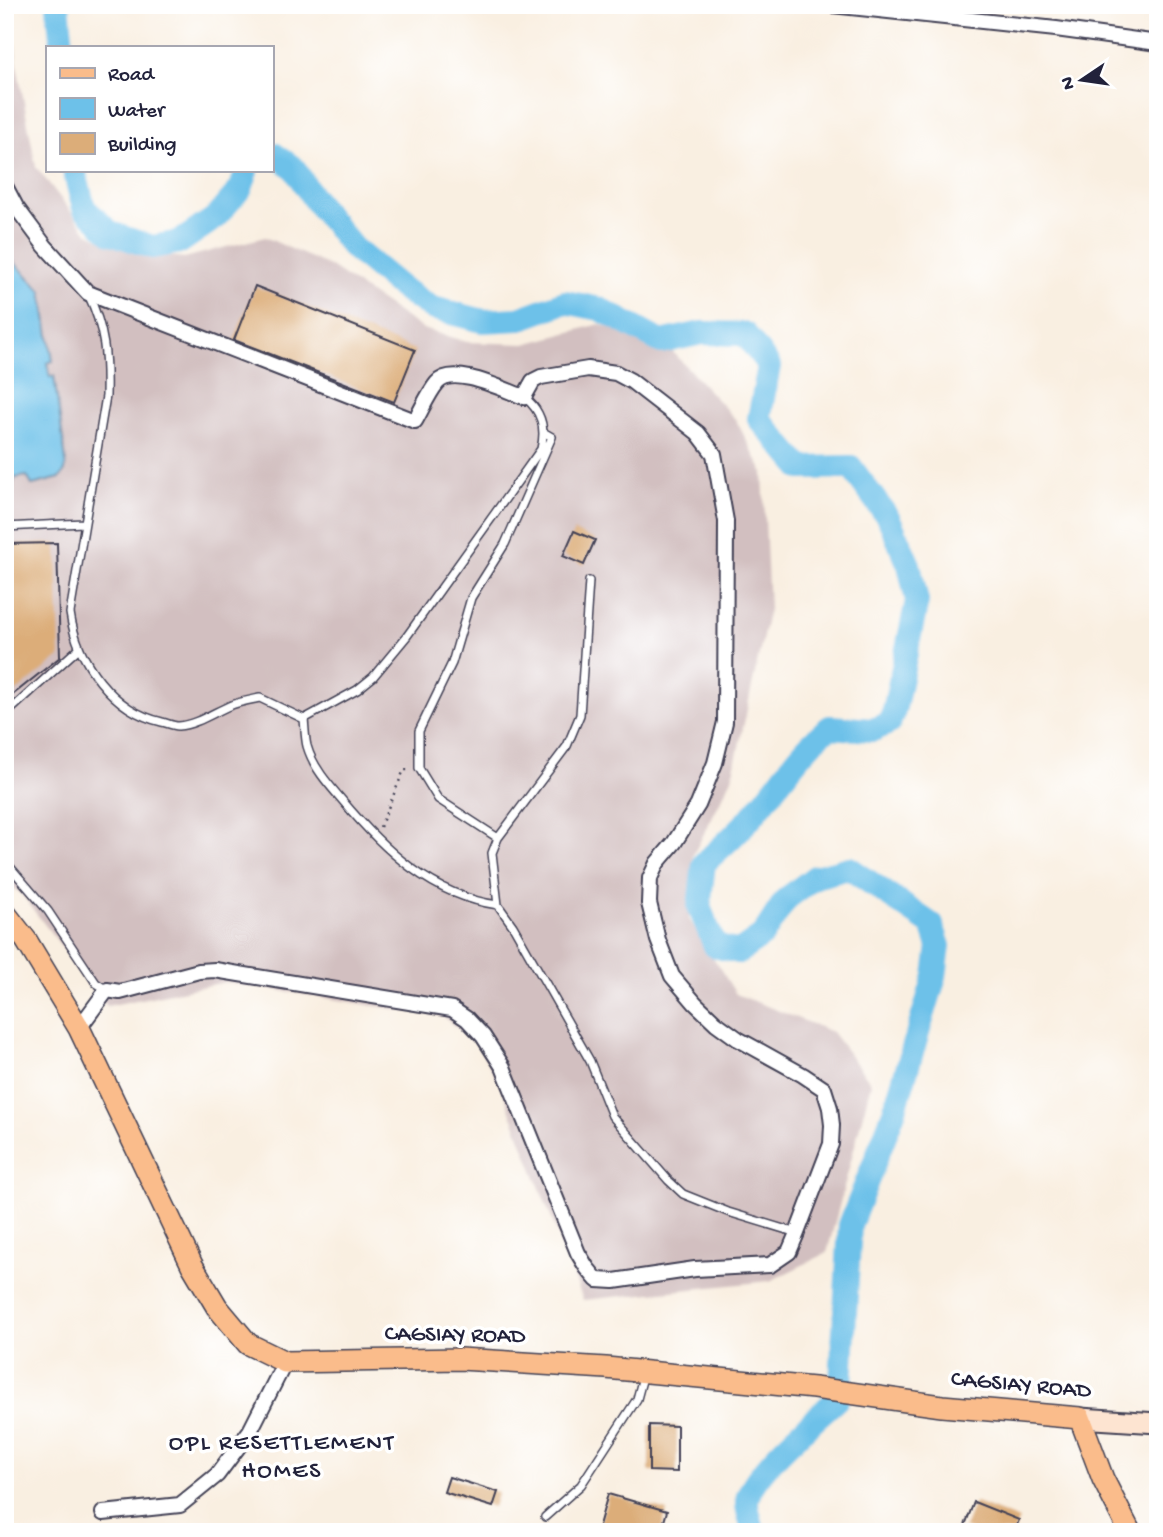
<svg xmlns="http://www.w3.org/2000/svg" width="1163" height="1537" font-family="'Gochi Hand',sans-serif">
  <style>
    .industrial { fill: #d2bfc0 }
    .water { fill: #6dc1e9; stroke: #487292; stroke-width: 2 }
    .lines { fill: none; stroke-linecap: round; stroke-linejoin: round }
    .river { stroke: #6dc1e9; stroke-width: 24 }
    .building { fill: #dcad79 }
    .service-casing { stroke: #424154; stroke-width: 10 }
    .minor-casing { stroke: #424154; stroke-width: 18 }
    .secondary-casing { stroke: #424154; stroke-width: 23 }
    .primary-casing { stroke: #424154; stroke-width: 24 }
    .path { stroke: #424154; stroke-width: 2.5; stroke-dasharray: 2 5; stroke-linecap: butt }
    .service { stroke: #fff; stroke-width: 7 }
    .minor { stroke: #fff; stroke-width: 14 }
    .secondary { stroke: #fde4d1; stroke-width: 19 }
    .primary { stroke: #fabc8b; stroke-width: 21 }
    .labels { text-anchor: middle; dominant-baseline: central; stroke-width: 7; stroke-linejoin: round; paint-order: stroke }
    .street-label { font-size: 23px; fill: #22223b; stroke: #fff }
    .neighbourhood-label { font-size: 24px; letter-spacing: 2px; fill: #22223b; stroke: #fff }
  </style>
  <rect width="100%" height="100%" fill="#fff"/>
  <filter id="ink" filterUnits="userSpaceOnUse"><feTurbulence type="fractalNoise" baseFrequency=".0143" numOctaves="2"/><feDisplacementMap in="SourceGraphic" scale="14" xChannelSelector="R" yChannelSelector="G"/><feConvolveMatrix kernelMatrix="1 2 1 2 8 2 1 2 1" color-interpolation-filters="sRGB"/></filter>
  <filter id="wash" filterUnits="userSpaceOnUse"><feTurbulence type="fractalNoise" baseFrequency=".00686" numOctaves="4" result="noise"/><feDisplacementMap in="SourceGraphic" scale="28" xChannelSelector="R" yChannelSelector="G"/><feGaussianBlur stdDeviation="1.57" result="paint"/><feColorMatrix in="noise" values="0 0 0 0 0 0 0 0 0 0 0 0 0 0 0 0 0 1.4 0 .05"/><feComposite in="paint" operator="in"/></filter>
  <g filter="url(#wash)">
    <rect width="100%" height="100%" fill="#f9efe1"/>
    <path class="industrial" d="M5 5H11L18 70 36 167 87 232 116 247 184 258 265 237 329 266 423 329 467 342 525 344 600 324 672 351 736 420 763 472 769 609 732 778 693 855 689 919 736 994 832 1032 871 1083 827 1253 770 1281 583 1300 501 1087 477 1044 444 1017 225 982 107 1006 22 895 5 881Z"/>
    <path class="water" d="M5 253 42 291 53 361 47 363 50 377 54 376 66 461 65 471 60 478 32 485 27 476 15 478 12 486 5 487Z"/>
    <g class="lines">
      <path class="river" d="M58 5 62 47
        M271 155 274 154 294 168 313 198 353 248 400 287 432 308 483 321 519 319 565 302 600 309 661 342 702 333 745 334 769 366 759 419 801 468 851 467 889 519 909 565 917 601 894 711 889 723 873 730 830 727C801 748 781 782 758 809 742 829 723 846 704 863L699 907 715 946 739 952 762 936 786 899 815 877 849 868 932 925 939 946 935 976 894 1112 850 1225 841 1383
        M74 170 84 208 111 233 152 247 180 242 215 218 241 188 247 170
        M753 1532C752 1523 746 1509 747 1500 752 1471 815 1420 837 1399"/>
    </g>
    <g id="blocks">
      <path class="building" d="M255 286 415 350 394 402 234 340Z
        M574 531 595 540 584 565 563 556Z
        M57 543 60 657 5 701V544Z
        M649 1425 677 1426V1472L649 1471Z
        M449 1477 498 1492 493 1507 444 1492Z
        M608 1494 667 1511 661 1532H609L598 1529Z
        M974 1502 1019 1520 1014 1532H975L964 1528Z"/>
    </g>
  </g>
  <g filter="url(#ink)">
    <use href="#blocks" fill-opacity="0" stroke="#424154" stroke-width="2"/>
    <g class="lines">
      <g class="service-casing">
        <path id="service" d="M88 294C105 329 107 357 106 396L70 613C77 662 113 711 162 722 167 723 173 726 178 726 195 725 213 713 229 706 238 702 250 700 260 698L304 719C305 728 305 738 307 746 313 767 328 784 342 800 383 849 432 896 498 905L513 926 590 1061 612 1116 668 1180 683 1194 728 1212 797 1233
          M5 527 83 523
          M5 715 79 648
          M304 719 357 690 373 677 407 636 541 449C546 428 542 411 524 397
          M498 838 438 799 419 768V731L452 663 471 598 505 544 552 437 545 433
          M5 861 48 911 96 983 107 990
          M498 905 492 853 498 838 567 746 580 715 589 581
          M545 1517 581 1485 637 1399 644 1373"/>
      </g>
      <g class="minor-casing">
        <path id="minor" d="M832 5 1056 29 1158 43
          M5 186 16 207 45 246 88 293 415 421C422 409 428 394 437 383 453 364 504 390 524 397L533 381 541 377 588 369 616 373 631 381 698 433 714 454 726 521 725 722 715 763 698 805 674 843 657 863 650 878 649 903 658 940 672 976 695 1003 716 1023 738 1039 803 1075 824 1089 830 1108 832 1125 831 1144 797 1233 789 1252 770 1265 695 1269 614 1281 597 1280 587 1268 578 1253 503 1067 483 1036 467 1019 452 1009 215 970 199 971 120 992 107 990 79 1028
          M103 1513 180 1505 217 1475 250 1431 285 1362"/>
      </g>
      <g class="secondary-casing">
        <path id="secondary" d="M1080 1418 1158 1423"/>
      </g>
      <g class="primary-casing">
        <path id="primary" d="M5 913 26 940 79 1028 192 1265 217 1307 248 1344 285 1362 460 1359 606 1368 814 1388 942 1406 1080 1418 1103 1479 1130 1532"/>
      </g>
      <path class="path" d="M380 827 404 770H409"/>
      <use href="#service" class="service"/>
      <use href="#minor" class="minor"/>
      <use href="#secondary" class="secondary"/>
      <use href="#primary" class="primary"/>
    </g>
  </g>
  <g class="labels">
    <g class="street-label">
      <text transform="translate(455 1336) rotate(1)">CAGSIAY ROAD</text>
      <text transform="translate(1021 1386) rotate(5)">CAGSIAY ROAD</text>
    </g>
    <g class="neighbourhood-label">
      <text x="282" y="1444">OPL RESETTLEMENT<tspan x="282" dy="28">HOMES</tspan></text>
    </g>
  </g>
  <rect width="1163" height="1537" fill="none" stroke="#fff" stroke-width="28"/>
  <rect x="46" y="46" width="228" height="126" fill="#ffffff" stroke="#a7a7b1" stroke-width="2"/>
  <rect x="60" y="68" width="35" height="10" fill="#fabc8b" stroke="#a7a7b1" stroke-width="2"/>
  <text x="108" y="80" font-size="21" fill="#22223b">Road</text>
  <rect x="60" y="98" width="35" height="21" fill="#6dc1e9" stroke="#a7a7b1" stroke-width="2"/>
  <text x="108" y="116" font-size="21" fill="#22223b">Water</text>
  <rect x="60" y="133" width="35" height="21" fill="#dcad79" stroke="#a7a7b1" stroke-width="2"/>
  <text x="108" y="150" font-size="21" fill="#22223b">Building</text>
  <g transform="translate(1082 80) rotate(257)" stroke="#ffffff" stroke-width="5" paint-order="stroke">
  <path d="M0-5L12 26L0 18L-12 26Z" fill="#22223b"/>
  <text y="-10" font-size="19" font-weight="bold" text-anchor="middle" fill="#22223b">N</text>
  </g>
</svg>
